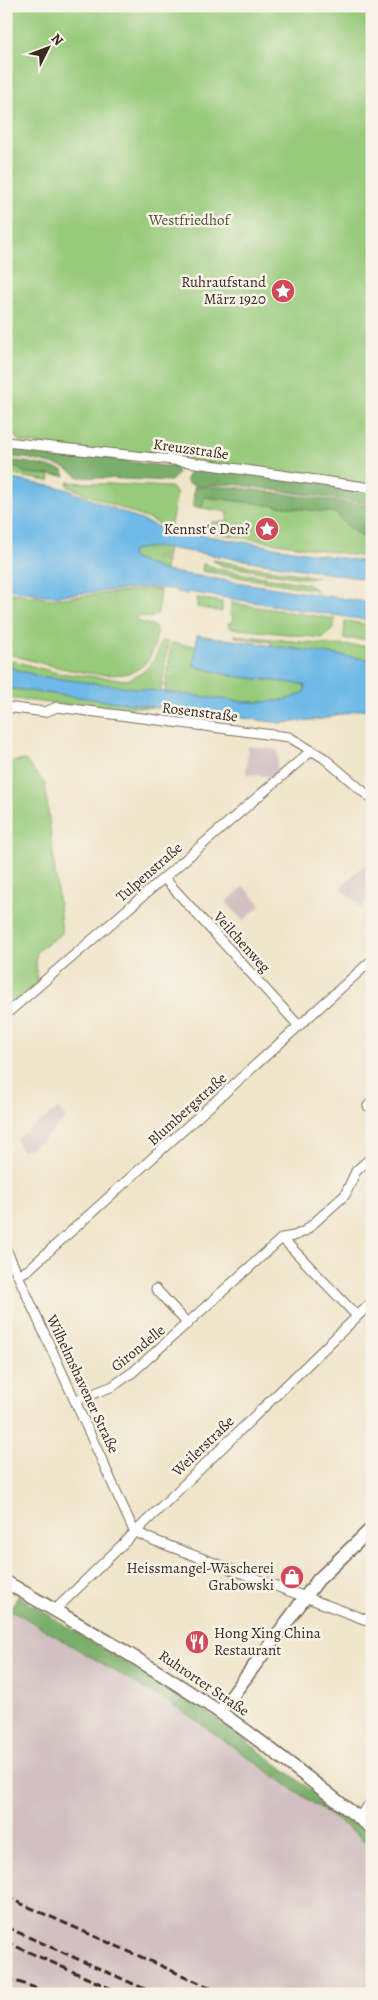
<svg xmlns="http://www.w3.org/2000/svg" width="378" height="2000" font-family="Alegreya,serif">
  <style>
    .industrial { fill: #d2bfc1 }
    .green { fill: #97ca7a; stroke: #697a4c }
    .forest { fill: #79ae6a; stroke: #5a6c44 }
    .water { fill: #6eb9e7; stroke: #547282 }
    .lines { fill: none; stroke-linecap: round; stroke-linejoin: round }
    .street-casing { stroke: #7a6b5a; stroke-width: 11 }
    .secondary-casing { stroke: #7a6b5a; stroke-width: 15 }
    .street { stroke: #fff; stroke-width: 9 }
    .secondary { stroke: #fff; stroke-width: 12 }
    .rail { stroke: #3b2a1e; stroke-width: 3; stroke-dasharray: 8 4; stroke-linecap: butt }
    .labels { text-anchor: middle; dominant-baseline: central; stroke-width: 5; stroke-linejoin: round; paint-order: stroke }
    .park-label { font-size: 15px; fill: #525235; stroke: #f7f3e8 }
    .poi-label { font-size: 15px; fill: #3b2a1e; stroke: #f7f3e8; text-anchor: end }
    .street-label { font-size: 15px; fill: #3b2a1e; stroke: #f7f3e8 }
  </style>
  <rect width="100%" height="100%" fill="#f7f3e8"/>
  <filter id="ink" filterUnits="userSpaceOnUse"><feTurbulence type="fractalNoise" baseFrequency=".02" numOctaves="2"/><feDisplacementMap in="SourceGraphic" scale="10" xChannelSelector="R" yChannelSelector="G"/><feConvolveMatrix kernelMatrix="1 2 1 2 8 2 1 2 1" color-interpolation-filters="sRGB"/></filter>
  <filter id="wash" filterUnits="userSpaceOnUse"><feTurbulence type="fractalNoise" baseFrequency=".0096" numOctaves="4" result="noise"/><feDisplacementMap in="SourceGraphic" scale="20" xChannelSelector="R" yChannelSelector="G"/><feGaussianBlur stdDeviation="1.12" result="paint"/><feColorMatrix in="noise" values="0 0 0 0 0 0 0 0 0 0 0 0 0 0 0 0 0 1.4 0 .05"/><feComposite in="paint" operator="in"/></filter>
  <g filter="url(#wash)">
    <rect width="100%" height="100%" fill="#efe5ca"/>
    <path class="industrial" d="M248 746 278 750 276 777 246 774Z
      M367 863 372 868V899L361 908 340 887Z
      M244 886 261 905 243 921 226 902Z
      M58 1109 66 1118 41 1142 22 1151 16 1139Z
      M6 1608 181 1710 358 1835 372 1849V1994H6Z"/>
    <path class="green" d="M6 6H372V485L20 442 13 434 6 433Z
      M6 467 17 468 25 473 50 475 49 481 6 474Z
      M68 482 170 487 175 491 177 494 170 528 69 487 67 484Z
      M204 497 336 513C346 526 356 536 372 540V558L208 532 207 527 211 522H227L228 512 202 508Z
      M156 547 168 548 166 558 155 556 154 558 166 560 165 571 134 559 131 555 132 551 136 549Z
      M212 560 318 577 308 579 223 566Z
      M203 564 222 570 307 584 317 590 202 571Z
      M150 589 160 590 158 613 151 618 138 616 137 621 154 626C159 632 155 644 152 652 149 661 141 669 131 672 104 682 34 662 6 653V592L52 599Z
      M197 598 222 602V612L197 607Z
      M231 603 335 619 333 629 323 638 230 628 228 623H232L233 615 230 614Z
      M345 621 372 625V639H344Z
      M235 635 329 645 372 646V660L271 646V642L235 637Z
      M161 641 168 642 161 692 38 676 6 666V659L58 673 126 680C147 674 156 661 161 641Z
      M171 643 196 646 194 666 232 676 302 684 305 686V691C279 713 197 696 165 692Z
      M6 688 160 707V708L135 707 122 711 6 698Z
      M25 760 45 784 62 933 36 952 37 988 6 1014V762Z"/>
    <path class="forest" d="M6 445 120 458 131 462 164 466 175 465 178 473 171 481 79 477 64 467 26 458 6 457Z
      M6 460 25 462 63 470 65 476 25 473 17 468 6 467Z
      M201 466 372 490V504L232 484 198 486 188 483 186 479C189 472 194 468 201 466Z
      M194 487H232L372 506V540C356 536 346 525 336 513L204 497 202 508 193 507Z
      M18 1596 216 1718 372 1836V1849L358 1835 181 1710 11 1610Z"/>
    <path class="water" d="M6 478 66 489 163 529 186 533 187 530 201 533V535L372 563V580L161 547 136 549 132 551 131 555 134 559 165 571 372 603V621L189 592 188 594 177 592V590L151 587 52 596 6 589Z
      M197 635 372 660V711L363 709 322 719 282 723 6 688V666L38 676 245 702C263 702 290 703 305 691V686L302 684 232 676 194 666Z"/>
  </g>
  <g filter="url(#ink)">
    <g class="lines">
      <g class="street-casing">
        <path id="street" d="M6 442 182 461 372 488
          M6 707 45 712 57 707 289 737 324 758 372 799
          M164 878 299 1026
          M6 1014 311 751
          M368 1106 372 1102
          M282 1238 357 1316
          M6 1249 134 1531 153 1540 372 1622
          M18 1275 28 1270 372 960
          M156 1289 188 1324
          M75 1401 113 1386 133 1372 282 1238 294 1236 305 1231 345 1195 356 1171 372 1157
          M55 1610 372 1302
          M358 1818 369 1805 372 1798"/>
      </g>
      <g class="secondary-casing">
        <path id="secondary" d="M6 1582C78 1624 149 1664 218 1711 271 1747 321 1789 372 1828
          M220 1712 318 1580 372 1528"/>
      </g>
      <use href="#street" class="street"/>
      <use href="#secondary" class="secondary"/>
      <path class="rail" d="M6 1897 202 1984 229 1994
        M6 1927 156 1994
        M6 1942 123 1994
        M6 1978 54 1994
        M6 1993 8 1994"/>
    </g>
  </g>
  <defs>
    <g id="sight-disc" transform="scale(1.25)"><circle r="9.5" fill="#d1495b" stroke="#f7f3e8"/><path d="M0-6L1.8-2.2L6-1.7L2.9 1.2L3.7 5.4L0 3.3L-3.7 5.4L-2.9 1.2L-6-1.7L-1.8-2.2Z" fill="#fff"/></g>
    <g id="shop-disc" transform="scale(1.25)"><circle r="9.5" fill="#d1495b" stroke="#f7f3e8"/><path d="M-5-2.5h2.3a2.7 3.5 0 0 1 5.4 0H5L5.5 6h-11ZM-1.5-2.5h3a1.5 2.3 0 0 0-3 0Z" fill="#fff"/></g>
    <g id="restaurant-disc" transform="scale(1.25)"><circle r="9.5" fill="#d1495b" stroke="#f7f3e8"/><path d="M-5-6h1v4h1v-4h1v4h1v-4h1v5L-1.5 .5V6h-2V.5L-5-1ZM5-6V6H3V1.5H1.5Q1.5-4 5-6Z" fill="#fff"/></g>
  </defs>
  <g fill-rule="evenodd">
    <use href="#sight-disc" x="283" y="291"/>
    <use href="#sight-disc" x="267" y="529"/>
    <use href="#shop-disc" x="292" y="1577"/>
    <use href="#restaurant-disc" x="197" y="1642"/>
  </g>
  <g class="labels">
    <g class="park-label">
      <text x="189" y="220">Westfriedhof</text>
    </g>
    <g class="poi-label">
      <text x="266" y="282">Ruhraufstand<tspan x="266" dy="17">März 1920</tspan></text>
      <text x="250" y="529">Kennst'e Den?</text>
      <text x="274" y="1568">Heissmangel-Wäscherei<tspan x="274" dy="17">Grabowski</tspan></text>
      <text x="214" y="1633" text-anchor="start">Hong Xing China<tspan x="214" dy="17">Restaurant</tspan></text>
    </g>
    <g class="street-label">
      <text transform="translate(191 449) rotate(8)">Kreuzstraße</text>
      <text transform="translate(200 712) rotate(7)">Rosenstraße</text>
      <text transform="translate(149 872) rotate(-41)">Tulpenstraße</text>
      <text transform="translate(242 942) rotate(48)">Veilchenweg</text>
      <text transform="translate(187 1109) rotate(-42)">Blumbergstraße</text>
      <text transform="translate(138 1348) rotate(-39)">Girondelle</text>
      <text transform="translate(83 1384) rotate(65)">Wilhelmshavener Straße</text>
      <text transform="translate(203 1446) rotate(-44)">Weilerstraße</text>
      <text transform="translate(204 1683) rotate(34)">Ruhrorter Straße</text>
    </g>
  </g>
  <rect width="378" height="2000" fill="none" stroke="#f7f3e8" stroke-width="25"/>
  <g transform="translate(48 48) rotate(48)" stroke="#f7f3e8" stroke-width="4" paint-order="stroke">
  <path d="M0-4L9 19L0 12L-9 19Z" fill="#3b2a1e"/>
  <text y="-8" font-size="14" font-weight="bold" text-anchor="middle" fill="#3b2a1e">N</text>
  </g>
</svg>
